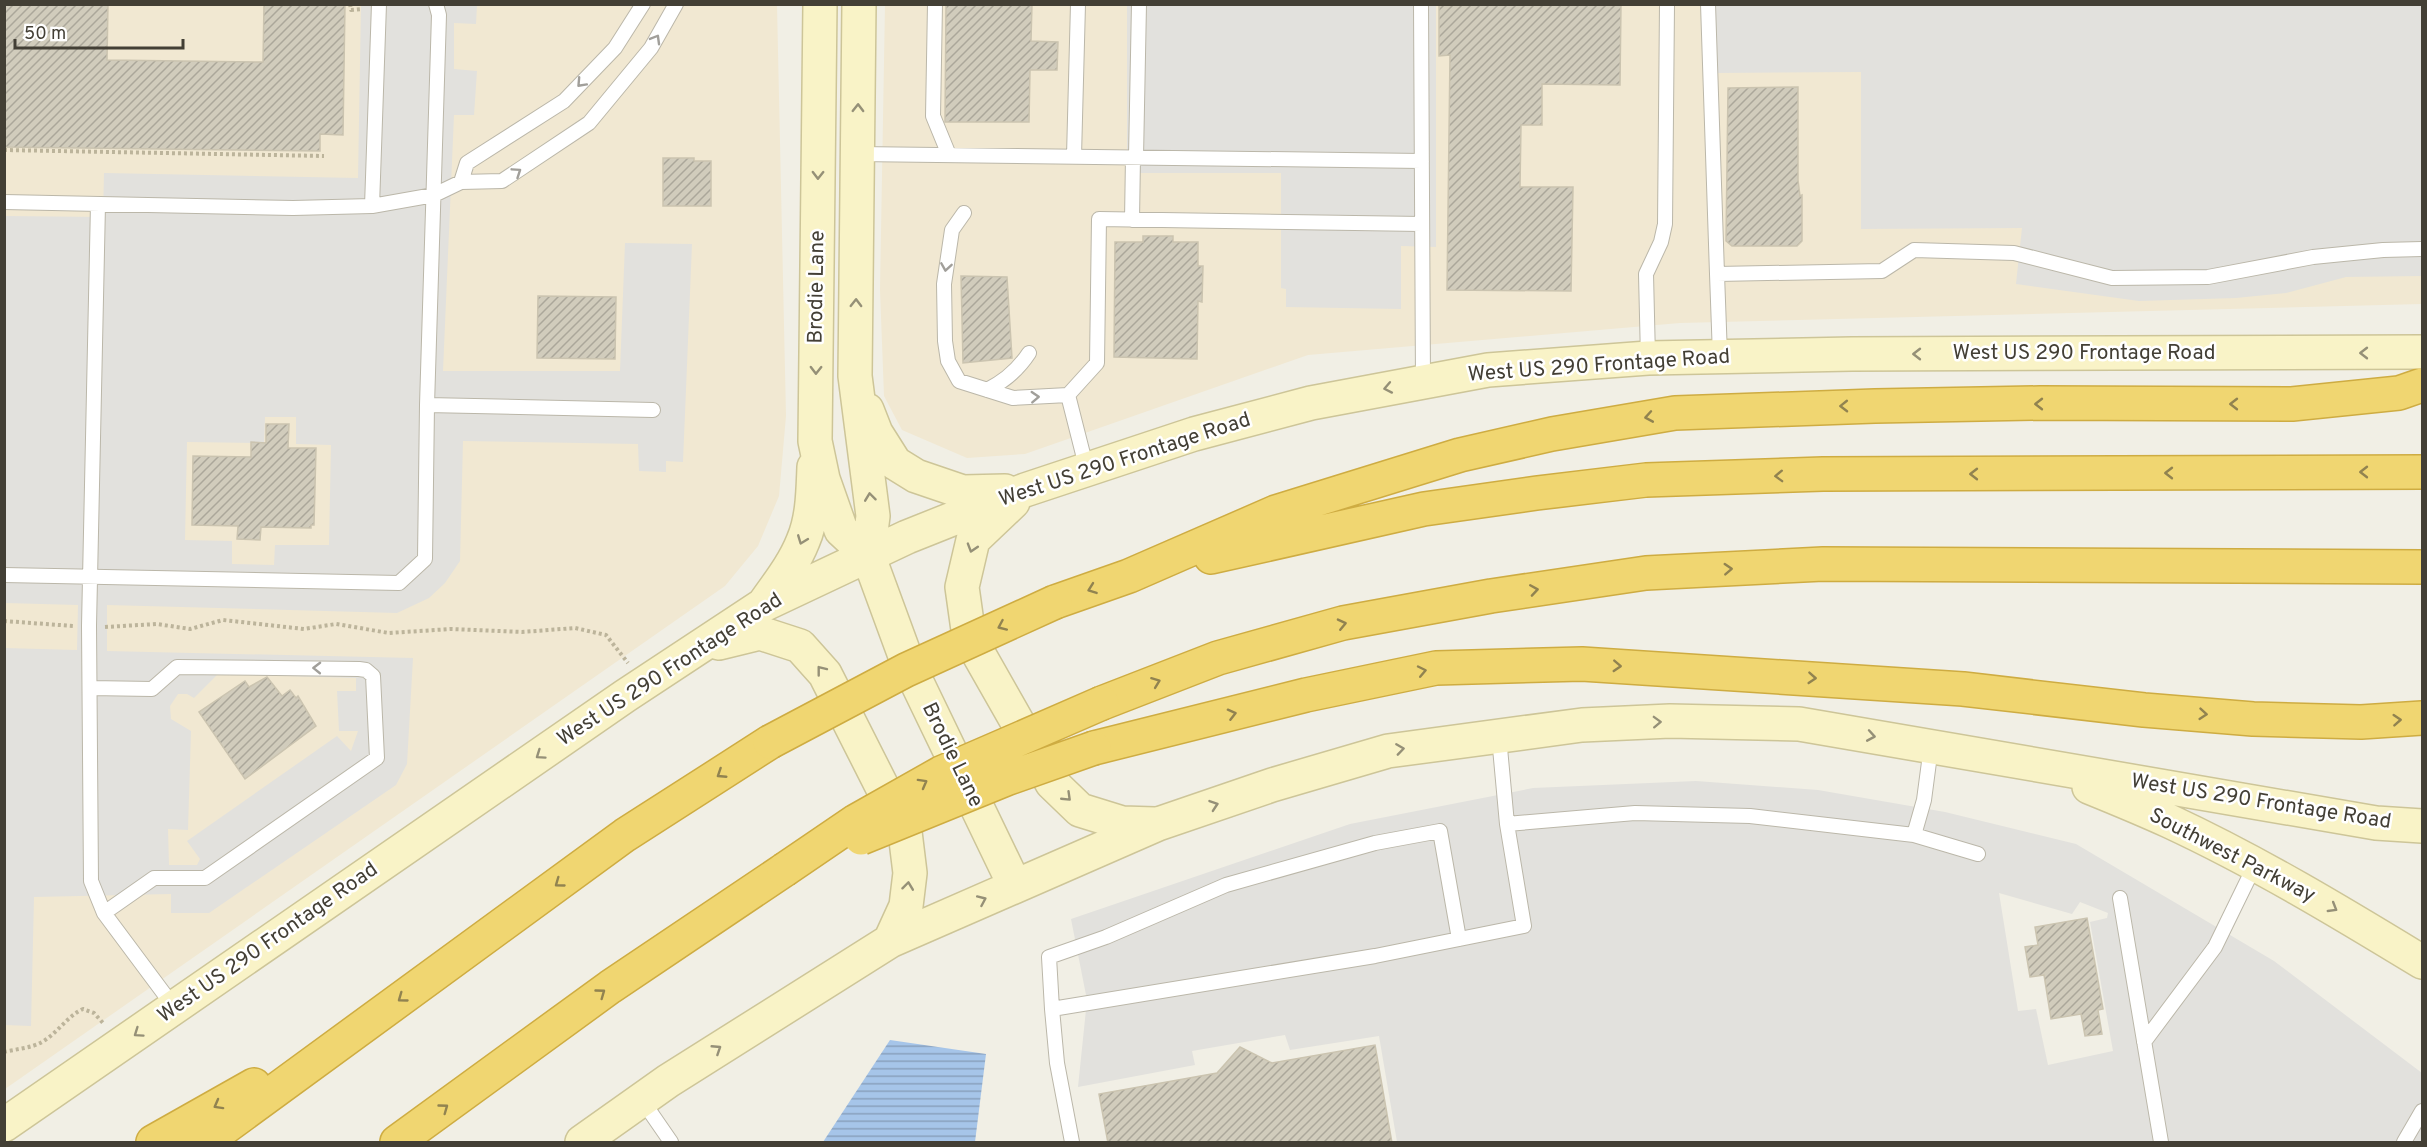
<svg xmlns="http://www.w3.org/2000/svg" width="2427" height="1147" font-family="Overpass,sans-serif">
  <style>
    .commercial { fill: #f1e8d2 }
    .parking { fill: #e2e1dd; fill-rule: evenodd }
    .water { fill: url(#water-rules) }
    .building { fill: url(#building-hatch); stroke: #cbc4b0; stroke-width: 1.5 }
    .lines { fill: none; stroke-linecap: round; stroke-linejoin: round }
    .lane-casing { stroke: #bbb7a9; stroke-width: 16 }
    .secondary-casing { stroke: #cdc598; stroke-width: 36 }
    .highway-casing { stroke: #ceac42; stroke-width: 36 }
    .path { stroke: #bcb49b; stroke-width: 4; stroke-dasharray: 3 3; stroke-linecap: butt }
    .lane { stroke: #fff; stroke-width: 14 }
    .secondary { stroke: #f9f3c7; stroke-width: 33 }
    .highway { stroke: #f0d671; stroke-width: 33 }
    .highway-bridge-casing { stroke: #ceac42; stroke-width: 36; stroke-linecap: butt }
    .highway-bridge { stroke: #f0d671; stroke-width: 33 }
    .oneway { stroke: #a19f9a }
    .oneway2 { stroke: #959077 }
    .oneway3 { stroke: #918350 }
    .labels { text-anchor: middle; dominant-baseline: central; stroke-width: 5; stroke-linejoin: round; paint-order: stroke }
    .street-label { font-size: 21px; fill: #433f35; stroke: #fff }
  </style>
  <defs>
    <pattern id="water-rules" width="6" height="5" patternUnits="userSpaceOnUse" patternTransform="scale(1.5)"><rect width="6" height="5" fill="#a6c5e9"/><path d="M0 2.5h6" fill="none" stroke="#89a1be"/></pattern>
    <pattern id="building-hatch" width="6" height="6" patternUnits="userSpaceOnUse" patternTransform="scale(1.5)"><rect width="6" height="6" fill="#d1ccbc"/><path d="M-1 1l2-2M0 6l6-6M5 7l2-2" fill="none" stroke="#aba79a"/></pattern>
  </defs>
  <rect width="100%" height="100%" fill="#f1efe5"/>
  <path class="commercial" d="M5 5H777L786 416 779 496 758 546 725 586 5 1089Z
    M885 5H2422V304L1680 323 1308 355 1025 454 967 458 902 430 884 396 880 290Z"/>
  <path class="parking" d="M361 5H477L476 24 454 23V69L477 71 474 115H454L443 371H620L625 243 692 244 683 462 666 461V472L639 471 638 444 463 441 460 561 445 583 429 598 397 613 107 605V651L413 658 407 764 396 785 209 913H171V894L34 897 31 1026 5 1025V648L77 650 78 605 5 603V216L103 217 104 173 358 178ZM265 417H296V444L331 445 329 545H275L274 565 232 564V541L185 540 187 442 264 443ZM218 674 356 678V691H337L339 731H358L351 751 337 736 187 841 200 859 197 865H169L168 829 188 830 191 731 171 719 170 706 178 694H187L194 698Z
    M1127 5H1436V247L1401 246V309L1286 307V289L1281 288V173H1127Z
    M1715 5H2422V276L2346 277 2286 293 2236 298 2139 301 2016 284 2022 228 1861 229V72L1716 73Z
    M1696 781 1818 790 1945 812 2076 844 2274 961 2422 1073V1142H1397L1379 1036 1290 1050 1285 1035 1192 1051 1195 1065 1078 1087 1087 1000 1071 919 1350 824 1533 788ZM1999 893 2072 914 2080 902 2108 913 2107 918 2090 922 2113 1051 2048 1065 2036 1009 2018 1011Z"/>
  <path class="water" d="M890 1040 986 1054 975 1142H823Z"/>
  <path class="building" d="M4 4H108L107 60 263 62 264 4H345L343 135 320 134V151L4 147Z
    M946 4H1032L1031 41 1058 42 1057 70H1030L1029 122H945Z
    M1439 4H1621L1620 85 1542 84V125H1521L1520 187H1573L1571 291 1447 290 1450 55 1439 56Z
    M1798 87V180L1800 196 1802 195V241L1797 246H1732L1726 241 1728 88Z
    M663 158H694V161H711V206H663Z
    M1143 236H1173V242H1198V266H1203L1202 302 1198 301 1197 359 1114 357 1115 242H1143Z
    M961 276 1007 277 1012 358 963 363Z
    M538 296 616 297 615 359 537 358Z
    M266 424H289L288 448H316L314 525H311V528L261 527 260 540 237 539 238 526 192 525 193 456 251 457V442L266 443Z
    M267 677 282 696 290 690 296 698 298 696 316 726 245 779 199 712 245 681 249 687Z
    M2087 918 2103 1009 2098 1010 2102 1034 2085 1036 2081 1014 2051 1019 2044 975 2030 977 2025 947 2038 945 2035 927Z
    M1375 1045 1392 1143H1108L1099 1094 1217 1073 1240 1047 1272 1063Z"/>
  <g class="lines">
    <g class="lane-casing">
      <path id="lane" d="M935 4 933 116 949 155
        M1421 4 1423 382
        M1708 4 1717 274
        M857 154 1422 161
        M1074 156 1078 4
        M1136 157 1139 4
        M461 182 467 163 564 101 615 48 643 4
        M4 202 293 208 372 206 434 195 461 182 502 181 589 123 651 48 676 4
        M98 204 89 626 91 881 104 913 174 1007
        M372 206 379 4
        M964 213 952 230 944 284 945 341 948 361 959 381 1013 398 1068 395
        M1132 220 1133 157
        M1720 356 1717 274 1882 271 1914 250 2014 253 2112 278 2208 277 2313 257 2383 250 2422 249
        M1648 358 1646 274 1661 242 1665 224 1667 4
        M987 390C1005 381 1018 370 1029 353
        M427 405 439 15 436 4
        M1087 470 1068 395 1097 363 1099 219 1422 224
        M4 575 399 583 425 559 427 405 653 410
        M90 688 152 689 177 667 359 669 366 670 373 676 377 758 205 878H154L104 913
        M1931 747 1924 800 1914 835 1978 854
        M1507 824 1635 813 1750 816 1914 835
        M2120 898 2161 1142
        M1459 939 1440 831 1375 843 1226 885 1106 937 1049 957 1052 1009 1375 956 1524 926 1507 824 1499 737
        M1052 1009 1057 1063 1072 1142
        M2144 1042 2215 947 2255 865
        M642 1100 671 1142
        M2404 1142 2422 1111"/>
    </g>
    <g class="secondary-casing">
      <path id="secondary" d="M820 4 815 441 823 479 841 530 868 555 908 664 1015 886
        M859 4 855 376 873 516 868 555
        M867 410 876 433 895 463 916 476 963 492 1005 491
        M1013 502 973 540 962 587 969 637 1052 783 1080 810 1122 823 1155 824
        M764 604C778 584 794 564 803 541 813 518 813 491 814 467
        M719 643 760 633 800 646 825 674 905 832 910 873 906 906 890 941
        M2089 787C2116 798 2143 809 2169 821 2257 862 2340 912 2422 962
        M4 1125 625 696 763 605 907 537 1025 490 1194 434 1311 403 1488 370 1648 358 1852 354 2422 352
        M582 1142 668 1081 890 941 1158 824 1272 785 1388 751 1582 725 1670 721 1799 724 2376 823 2422 826"/>
    </g>
    <g class="highway-casing">
      <path id="highway" d="M1211 557 1424 509 1537 493 1646 480 1823 474 2422 472
        M1055 602 1129 576 1276 512 1460 455 1552 434 1675 413 1875 406 2040 403 2292 404 2399 393 2422 385
        M1102 703 1218 658 1343 623 1491 596 1646 573 1823 564 2422 567
        M1094 748 1306 695 1436 668 1582 664 1963 689 2144 710 2253 719 2361 722 2422 718
        M153 1142 254 1085
        M205 1142 625 835 770 742
        M397 1142 610 987 784 870"/>
    </g>
    <path class="path" d="M350 4 351 10 362 9
      M4 150 324 156
      M4 621 73 626
      M105 627 157 624 190 629 223 620 304 629 336 624 389 633 451 629 522 632 575 628 606 635 628 663
      M4 1052C16 1049 32 1048 42 1042 58 1033 66 1017 83 1009L94 1013 103 1023"/>
    <use href="#lane" class="lane"/>
    <use href="#secondary" class="secondary"/>
    <use href="#highway" class="highway"/>
    <g class="highway-bridge-casing">
      <path id="highway-bridge" d="M770 742 906 670 1055 602
        M861 838 1006 779 1094 748
        M784 870 856 821 941 773 1102 703"/>
    </g>
    <use href="#highway-bridge" class="highway-bridge"/>
  </g>
  <defs><path id="oneway-chevron" d="M-2-3.5L2.5 0L-2 3.5" fill="none" stroke-width="1.6" stroke-linecap="round" stroke-linejoin="round" transform="scale(1.5)"/></defs>
  <g class="oneway">
    <use href="#oneway-chevron" transform="translate(656 39) rotate(-60)"/>
    <use href="#oneway-chevron" transform="translate(581 83) rotate(133)"/>
    <use href="#oneway-chevron" transform="translate(517 172) rotate(-34)"/>
    <use href="#oneway-chevron" transform="translate(946 267) rotate(99)"/>
    <use href="#oneway-chevron" transform="translate(1035 397) rotate(-3)"/>
    <use href="#oneway-chevron" transform="translate(317 668) rotate(-179)"/>
  </g>
  <g class="oneway2">
    <use href="#oneway-chevron" transform="translate(858 108) rotate(-89)"/>
    <use href="#oneway-chevron" transform="translate(818 175) rotate(91)"/>
    <use href="#oneway-chevron" transform="translate(856 303) rotate(-89)"/>
    <use href="#oneway-chevron" transform="translate(2364 353) rotate(180)"/>
    <use href="#oneway-chevron" transform="translate(1917 354) rotate(180)"/>
    <use href="#oneway-chevron" transform="translate(816 370) rotate(91)"/>
    <use href="#oneway-chevron" transform="translate(1388 388) rotate(169)"/>
    <use href="#oneway-chevron" transform="translate(870 497) rotate(-97)"/>
    <use href="#oneway-chevron" transform="translate(802 540) rotate(111)"/>
    <use href="#oneway-chevron" transform="translate(972 548) rotate(107)"/>
    <use href="#oneway-chevron" transform="translate(821 670) rotate(-128)"/>
    <use href="#oneway-chevron" transform="translate(1657 722) rotate(-2)"/>
    <use href="#oneway-chevron" transform="translate(1871 736) rotate(10)"/>
    <use href="#oneway-chevron" transform="translate(1400 749) rotate(-8)"/>
    <use href="#oneway-chevron" transform="translate(540 755) rotate(145)"/>
    <use href="#oneway-chevron" transform="translate(1067 797) rotate(44)"/>
    <use href="#oneway-chevron" transform="translate(1214 805) rotate(-19)"/>
    <use href="#oneway-chevron" transform="translate(908 886) rotate(-83)"/>
    <use href="#oneway-chevron" transform="translate(982 900) rotate(-24)"/>
    <use href="#oneway-chevron" transform="translate(2333 908) rotate(31)"/>
    <use href="#oneway-chevron" transform="translate(138 1033) rotate(145)"/>
    <use href="#oneway-chevron" transform="translate(717 1049) rotate(-33)"/>
  </g>
  <g class="oneway3">
    <use href="#oneway-chevron" transform="translate(2039 404) rotate(180)"/>
    <use href="#oneway-chevron" transform="translate(2234 404) rotate(-180)"/>
    <use href="#oneway-chevron" transform="translate(1844 406) rotate(179)"/>
    <use href="#oneway-chevron" transform="translate(1649 417) rotate(170)"/>
    <use href="#oneway-chevron" transform="translate(2364 472) rotate(180)"/>
    <use href="#oneway-chevron" transform="translate(2169 473) rotate(180)"/>
    <use href="#oneway-chevron" transform="translate(1974 474) rotate(180)"/>
    <use href="#oneway-chevron" transform="translate(1779 476) rotate(178)"/>
    <use href="#oneway-chevron" transform="translate(1728 569) rotate(-3)"/>
    <use href="#oneway-chevron" transform="translate(1092 589) rotate(160)"/>
    <use href="#oneway-chevron" transform="translate(1534 590) rotate(-9)"/>
    <use href="#oneway-chevron" transform="translate(1342 624) rotate(-13)"/>
    <use href="#oneway-chevron" transform="translate(1002 626) rotate(156)"/>
    <use href="#oneway-chevron" transform="translate(1617 666) rotate(3)"/>
    <use href="#oneway-chevron" transform="translate(1422 671) rotate(-12)"/>
    <use href="#oneway-chevron" transform="translate(1812 678) rotate(4)"/>
    <use href="#oneway-chevron" transform="translate(1156 682) rotate(-21)"/>
    <use href="#oneway-chevron" transform="translate(1232 714) rotate(-14)"/>
    <use href="#oneway-chevron" transform="translate(2203 714) rotate(5)"/>
    <use href="#oneway-chevron" transform="translate(2397 720) rotate(-4)"/>
    <use href="#oneway-chevron" transform="translate(721 774) rotate(147)"/>
    <use href="#oneway-chevron" transform="translate(923 783) rotate(-29)"/>
    <use href="#oneway-chevron" transform="translate(559 883) rotate(144)"/>
    <use href="#oneway-chevron" transform="translate(601 993) rotate(-36)"/>
    <use href="#oneway-chevron" transform="translate(402 998) rotate(144)"/>
    <use href="#oneway-chevron" transform="translate(218 1105) rotate(151)"/>
    <use href="#oneway-chevron" transform="translate(444 1108) rotate(-36)"/>
  </g>
  <g class="labels">
    <g class="street-label">
      <text transform="translate(817 287) rotate(-89)">Brodie Lane</text>
      <text x="2084" y="353">West US 290 Frontage Road</text>
      <text transform="translate(1599 366) rotate(-4)">West US 290 Frontage Road</text>
      <text transform="translate(1125 460) rotate(-18)">West US 290 Frontage Road</text>
      <text transform="translate(670 670) rotate(-33)">West US 290 Frontage Road</text>
      <text transform="translate(952 755) rotate(64)">Brodie Lane</text>
      <text transform="translate(2261 802) rotate(9)">West US 290 Frontage Road</text>
      <text transform="translate(2232 856) rotate(27)">Southwest Parkway</text>
      <text transform="translate(268 943) rotate(-35)">West US 290 Frontage Road</text>
    </g>
  </g>
  <rect width="2427" height="1147" fill="none" stroke="#433f35" stroke-width="12"/>
  <path d="M15 39v9h168v-9" fill="none" stroke="#433f35" stroke-width="3"/>
  <text x="24" y="39" font-size="18" fill="#433f35" stroke="#ffffff" stroke-width="4.5" paint-order="stroke">50 m</text>
</svg>
